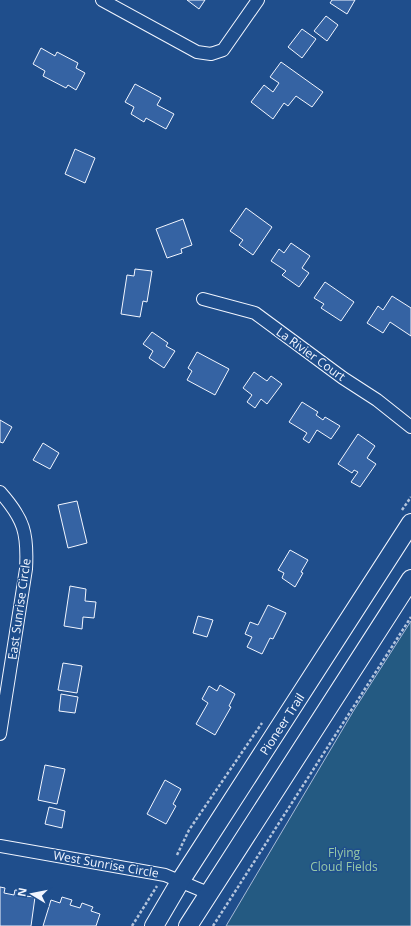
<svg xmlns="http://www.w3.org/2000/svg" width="411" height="926" font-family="'Open Sans',sans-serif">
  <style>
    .green { fill: #245a82; stroke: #a8bbd7 }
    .building { fill: #3563a3; stroke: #f2f6ff }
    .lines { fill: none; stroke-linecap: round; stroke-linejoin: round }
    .minor-casing { stroke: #f2f6ff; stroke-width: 14 }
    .secondary-casing { stroke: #f2f6ff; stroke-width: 20 }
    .path { stroke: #b3c4dc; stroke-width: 2.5; stroke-dasharray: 3 2; stroke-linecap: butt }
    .minor { stroke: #1f4e8c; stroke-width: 12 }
    .secondary { stroke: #1f4e8c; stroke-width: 18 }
    .labels { text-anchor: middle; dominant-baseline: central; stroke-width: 3; stroke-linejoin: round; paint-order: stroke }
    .street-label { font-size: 12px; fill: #f2f6ff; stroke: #1f4e8c }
    .park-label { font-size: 12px; fill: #97c8a6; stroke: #1f4e8c }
  </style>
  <rect width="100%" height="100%" fill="#1f4e8c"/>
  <path class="green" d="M411 621V926H226L354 710Z"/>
  <path class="building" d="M187 0H205L199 9Z
    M332 0H355L347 14 330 3Z
    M326 16 338 25 327 41 314 31Z
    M302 29 316 39 302 58 288 47Z
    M41 48 55 56 57 52 78 63 76 68 85 73 76 90 68 85 66 88 43 76 45 71 33 64Z
    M281 62 323 92 312 107 296 96 288 106 284 103 273 119 251 102 264 85 273 92 279 83 270 77Z
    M135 84 161 98 157 105 174 114 166 129 146 118 144 122 131 114 134 107 125 102Z
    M75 149 95 158 85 183 65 174Z
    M246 208 272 227 253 255 239 245 243 240 230 231Z
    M183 219 192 245 181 249 182 253 167 258 156 229Z
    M291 243 310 256 302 268 309 273 299 287 282 275 286 271 271 261 279 249 284 253Z
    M135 269 152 271 147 302 143 301 140 317 121 314 127 275 134 276Z
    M325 282 354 302 341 321 321 308 324 304 314 298Z
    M392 296 411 308V336L390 322 383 333 367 323 378 306 383 310Z
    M152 332 168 343 166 346 175 351 164 368 149 358 153 351 143 344Z
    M197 352 229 369 215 395 187 380 192 371 188 368Z
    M254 372 267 381 271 376 282 384 267 404 261 399 255 408 247 402 252 395 243 388Z
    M302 402 318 412 316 415 323 420 325 417 340 426 331 439 317 430 309 443 303 439 307 433 289 422Z
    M0 420 12 427 3 443 0 442Z
    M358 434 375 446 367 458 376 464 360 487 351 482 358 472 354 470 352 473 338 464Z
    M43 443 59 453 50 469 33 460Z
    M77 501 87 543 68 548 58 505Z
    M290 550 308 560 301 572 303 573 295 587 282 578 284 573 278 570Z
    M70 586 86 589 85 601 96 602 94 618 83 617 82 629 64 626Z
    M268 605 286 613 273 639 270 638 262 654 247 647 252 637 245 634 250 622 258 625Z
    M198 616 213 620 207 637 193 633Z
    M63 663 82 666 77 693 58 690Z
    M220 685 235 694 229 706 231 707 215 735 196 724 208 703 202 699 209 686 217 691Z
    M61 694 78 697 75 713 59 711Z
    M45 765 65 769 57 804 38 800Z
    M165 780 181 789 173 804 176 806 166 824 147 814Z
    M49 807 65 811 62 828 45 824Z
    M0 887 5 888 4 893 14 895 15 890 26 891 25 896 35 897 31 926H0Z
    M62 897 72 900 70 905 80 908 82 903 93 907 91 911 100 914 96 926H43L51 900 60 903Z"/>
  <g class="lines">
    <g class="minor-casing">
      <path id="minor" d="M102 0 197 52 211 54 223 50 258 0
        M203 299 255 313 343 378 377 400 411 427
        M0 492C24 519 28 533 26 569L0 734
        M0 846 165 875 208 893"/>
    </g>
    <g class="secondary-casing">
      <path id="secondary" d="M154 926 181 880 411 523
        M188 926 411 579"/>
    </g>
    <path class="path" d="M402 510 411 497
      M177 855 189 830 262 723
      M132 926 157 886
      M213 926 411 617"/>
    <use href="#minor" class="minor"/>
    <use href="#secondary" class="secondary"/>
  </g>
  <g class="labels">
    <g class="street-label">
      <text transform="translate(311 354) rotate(36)">La Rivier Court</text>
      <text transform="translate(19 609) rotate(-82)">East Sunrise Circle</text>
      <text transform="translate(282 724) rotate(-57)">Pioneer Trail</text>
      <text transform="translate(106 864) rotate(10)">West Sunrise Circle</text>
    </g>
    <g class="park-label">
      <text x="344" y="852">Flying<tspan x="344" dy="14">Cloud Fields</tspan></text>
    </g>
  </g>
  <g transform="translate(32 894) rotate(280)" stroke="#1f4e8c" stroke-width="3" paint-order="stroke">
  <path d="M0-3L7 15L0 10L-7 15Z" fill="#f2f6ff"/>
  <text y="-6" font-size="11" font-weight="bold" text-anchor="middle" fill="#f2f6ff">N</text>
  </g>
</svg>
